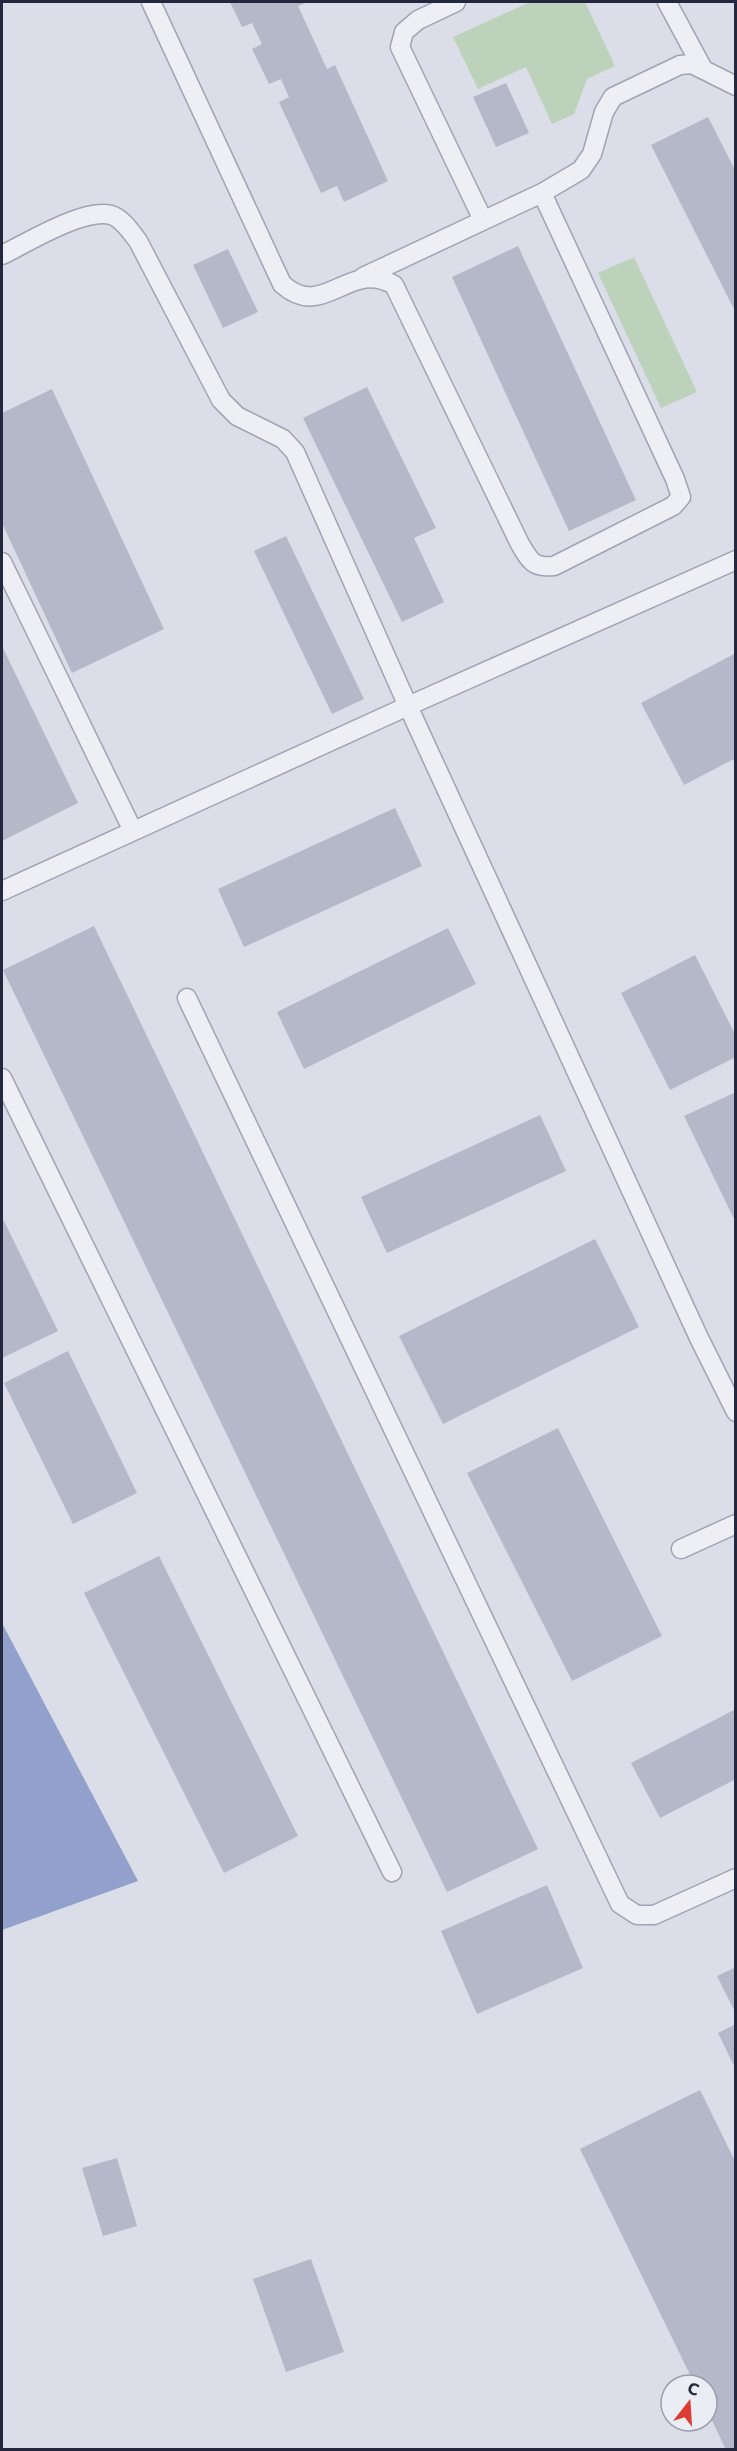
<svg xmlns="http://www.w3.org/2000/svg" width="737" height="2451" font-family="Commissioner,sans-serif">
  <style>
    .green { fill: #bcd2bb }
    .water { fill: #92a1cc }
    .building { fill: #b5b8c8 }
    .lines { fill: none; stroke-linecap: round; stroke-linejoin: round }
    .service-casing { stroke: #a0a3b2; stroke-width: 21 }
    .service { stroke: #eeeff5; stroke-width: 18 }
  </style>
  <rect width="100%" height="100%" fill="#dbdde8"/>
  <path class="green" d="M530 2H585L615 66 587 79 574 114 552 124 526 67 478 89 453 37Z
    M634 257 697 392 661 408 598 273Z"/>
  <path class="water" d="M2 1623 138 1881 2 1930Z"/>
  <path class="building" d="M230 2H307L298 6 327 69 335 65 388 181 344 202 337 186 321 193 279 102 289 97 281 79 269 84 252 49 262 44 252 23 242 27Z
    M506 83 529 133 496 147 473 97Z
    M708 117 736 172V313L651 145Z
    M518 246 636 500 569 531 452 277Z
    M228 249 258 312 223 328 193 265Z
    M367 387 436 528 414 538 444 602 402 622 303 418Z
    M52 389 164 629 72 673 2 523V413Z
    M286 536 364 699 332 714 254 551Z
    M2 646 78 803 2 841Z
    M736 653V758L684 785 641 703Z
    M395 808 422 866 244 947 218 889Z
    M94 926 538 1849 447 1892 3 970Z
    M448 928 476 984 304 1069 277 1012Z
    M695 955 736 1036V1057L670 1090 621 993Z
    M736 1092V1223L684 1116Z
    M540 1115 566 1171 387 1253 361 1197Z
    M2 1217 58 1331 2 1358Z
    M595 1239 639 1327 443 1424 399 1336Z
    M68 1351 137 1493 73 1524 4 1383Z
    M558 1428 662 1636 572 1681 467 1473Z
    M159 1556 298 1836 224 1873 84 1593Z
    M736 1709V1779L660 1818 631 1763Z
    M547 1885 583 1968 477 2014 441 1931Z
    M736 1967V2014L717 1976Z
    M736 2024V2070L718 2033Z
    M700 2090 736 2163V2450H726L707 2410V2385H695L580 2149Z
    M117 2158 137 2226 103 2236 82 2168Z
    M311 2259 344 2352 286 2372 253 2279Z"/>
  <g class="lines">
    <g class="service-casing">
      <path id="service" d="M151 2 282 284C324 322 349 258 394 285L520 544C530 561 533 568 554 566L673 506 681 497 675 479 542 193
        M456 2 418 20 404 32 400 47 483 220
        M667 2 703 69
        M2 255C27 243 83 208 111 215 122 218 131 232 138 241L221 400 237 416 283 439 295 452 408 706 2 891
        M363 277 542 193 581 170 592 154 604 112 613 97 680 65 692 64 736 86
        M736 560 408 706 699 1338 736 1412
        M2 562 133 831
        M187 998 620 1904 637 1915H654L736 1878
        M2 1078 392 1872
        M681 1549 736 1524"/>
    </g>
    <use href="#service" class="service"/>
  </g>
  <rect width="737" height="2451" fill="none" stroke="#24283f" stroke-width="6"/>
  <g transform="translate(689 2403) rotate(17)"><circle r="28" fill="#ebedf5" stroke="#9b9eac" stroke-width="1.5"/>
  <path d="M0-4.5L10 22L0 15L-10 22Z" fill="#dc3c31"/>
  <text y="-9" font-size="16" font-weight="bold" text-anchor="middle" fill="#24283f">С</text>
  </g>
</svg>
